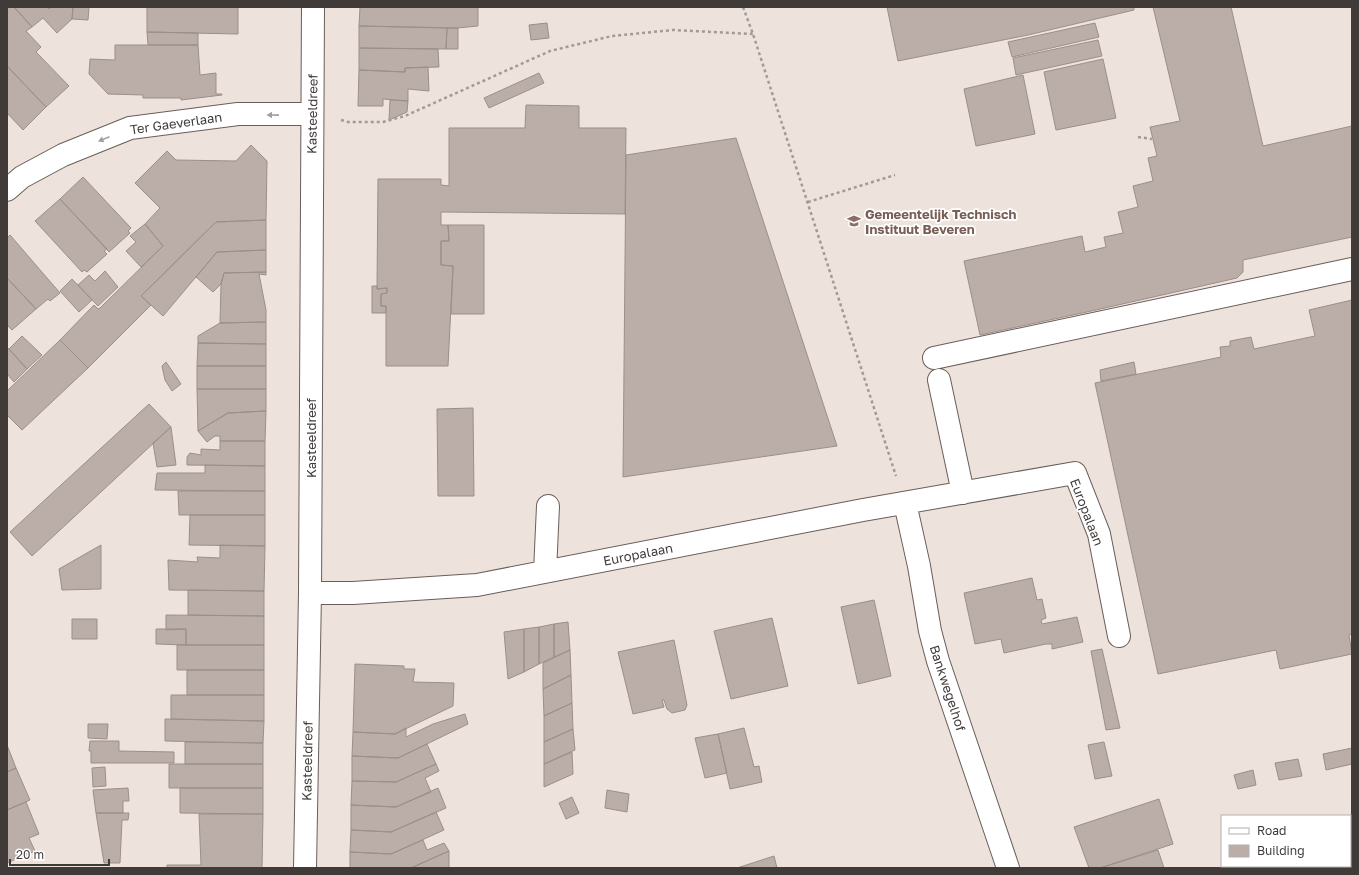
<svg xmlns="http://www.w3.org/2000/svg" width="1359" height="875" font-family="'Golos Text',sans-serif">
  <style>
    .building { fill: #bbaea9; stroke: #9b8f89 }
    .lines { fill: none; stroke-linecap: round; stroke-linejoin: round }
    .minor-casing { stroke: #695e59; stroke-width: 24 }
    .path { stroke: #a39a96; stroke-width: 2.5; stroke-dasharray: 3 3; stroke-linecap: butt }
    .minor { stroke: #fff; stroke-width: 22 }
    .oneway { fill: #a09d9c }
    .labels { text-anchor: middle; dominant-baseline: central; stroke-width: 3.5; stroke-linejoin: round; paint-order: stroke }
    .street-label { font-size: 13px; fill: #403b39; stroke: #fff }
    .education-label { font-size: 13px; font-weight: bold; fill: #785e54; stroke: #fff; text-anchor: start }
  </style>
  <rect width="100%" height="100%" fill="#eee2dc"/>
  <path class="building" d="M7 7H14L32 27 26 31 41 47 36 52 69 86 46 107 7 66V40L8 39 7 37Z
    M14 7H47L49 9 51 7H73L72 19 57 33 43 18 32 27Z
    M73 7H89L88 20 72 19Z
    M147 7H238V34L147 32Z
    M360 7H478V26L458 28 359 26Z
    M887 7H1134V10L1028 35 898 61Z
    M1153 7H1231L1263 146 1352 126V237L1243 260V272L1237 278 1096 310 980 335 964 261 1082 236 1085 252 1106 247 1104 237 1123 233 1118 212 1138 207 1133 186 1153 181 1148 158 1157 156 1150 127 1180 121Z
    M547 23 549 38 531 40 529 25Z
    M1095 23 1099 37 1012 57 1008 42Z
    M359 26 447 28 446 49 359 48Z
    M447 28H458V49H446Z
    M147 32 198 33V45H148Z
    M1098 40 1102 56 1016 75 1013 58Z
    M115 45H198L200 75 216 73V94H222V95L181 100V98H143V95L108 94 89 74 90 59 115 60Z
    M359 48 438 49 439 67 405 68V72L359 70Z
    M1103 59 1116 118 1056 130 1044 72Z
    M7 66 46 107 23 130 7 113Z
    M428 67 429 91 408 89V101L383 99V106H358L359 70 405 72V68Z
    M539 73 544 83 489 108 484 98Z
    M1023 75 1035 134 976 146 964 89Z
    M390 100 408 101 407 112 389 120Z
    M526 105 579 106V128H626L625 214 441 212V225H448L449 241H441V265L453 266 448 366H386V306H381V294L387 293V288L377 289 378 179H441V185L449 186V128H525Z
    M736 138 837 446 623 477 626 155Z
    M251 145 267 161 266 220 216 222 141 296 151 305 88 368 60 340 94 305 98 309 100 308 163 246 145 224 160 208 135 183 167 151 176 160 236 161Z
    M83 177 131 228 128 231 130 233 109 252 60 199Z
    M60 199 107 249 104 251 107 254 87 272 84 270 82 272 35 221Z
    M266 220V250L217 252 163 316 141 296 216 222Z
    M145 224 163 246 141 267 126 251 136 242 130 236Z
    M448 225H484V314H451L453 266 441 265V241H449Z
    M10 235 60 293 50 301 48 299 36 309 7 278V238Z
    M266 250V272L224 273 221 284 213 292 196 277 217 252Z
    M105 271 118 287 98 306 78 285 89 275 95 281Z
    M266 272V275L259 274 266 310V322L220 323 221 284 224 273Z
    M7 278 36 309 12 330 7 325Z
    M72 279 92 300 79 312 60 291Z
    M372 286H377V289L387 288V293L381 294V306H386V313H372Z
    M1352 300V634L1349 635 1352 654 1280 669 1276 650 1158 674 1095 383 1221 357 1220 347 1230 346V341L1251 337 1254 349 1315 336 1309 310Z
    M266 322V344L198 343V336L220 323Z
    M22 336 42 355 27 369 9 349Z
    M60 340 88 368 22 430 7 415V391Z
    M198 343 266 344V366H197Z
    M7 347 27 369 14 382 7 374Z
    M166 362 181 384 172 391 165 380 162 366Z
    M1134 362 1136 374 1101 381 1100 370Z
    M197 366H266V389H197Z
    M197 389H266V411L228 413 198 431Z
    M149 404 171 427 32 556 10 532Z
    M473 408 474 496H438L437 409Z
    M266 411 265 441H220V436H215L207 442 198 431 228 413Z
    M171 427 176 465 157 467 153 443Z
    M220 441H265V466L187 465V457L190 453 201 455V449L220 450Z
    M205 465 265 466V491L155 490 157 473H205Z
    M178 491H265V515H179Z
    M190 515H265V546L189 545Z
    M101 545V589L62 590 59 569Z
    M220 545 265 546 264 591 169 590 168 560 198 562 197 557 220 558Z
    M1032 578 1037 600 1042 599 1046 618 1041 620 1042 624 1077 617 1083 642 1052 649V644H1046L1004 653 1001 639 975 644 964 593Z
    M188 590 264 591V616L188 615Z
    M874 600 891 676 858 684 841 607Z
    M166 615 264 616V645H186V629L166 630Z
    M772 618 788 686 731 699 714 631Z
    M72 619H97V639H72Z
    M568 622 570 650 554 657V624Z
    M554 624V657L539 664V627Z
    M539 627V664L524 672V629Z
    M156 629H186V645L156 644Z
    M524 629V672L508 679 504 632Z
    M674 640 687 705 685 710 672 713 667 709 664 700H662L664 707 633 714 618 652Z
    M177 645H264V670H177Z
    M1102 649 1120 728 1106 730 1091 651Z
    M570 650 571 675 543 689V663Z
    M355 664 404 666V669H415L413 682 454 683 453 706 395 734 353 732Z
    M187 670H264V695H187Z
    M571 675 572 703 544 716 543 689Z
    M171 695H264V721L171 719Z
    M572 703 573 729 544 742V716Z
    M465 714 468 724 398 758 352 756 353 732 395 734 406 728V737L433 724Z
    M165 719 264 721 263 743 165 741Z
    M88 724H108L107 739 88 738Z
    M744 728 754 767 759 766 762 782 730 789 718 734Z
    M573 729 575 750 544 764V742Z
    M718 734 727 773 705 778 695 738Z
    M90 741H119V751L174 752V763H91V751H89Z
    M185 742 263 743V764H185Z
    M1104 742 1112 776 1095 779 1088 745Z
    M427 744 436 764 396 782 352 781V756L398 758Z
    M7 745 16 768 7 772Z
    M1352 748V764L1326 770 1323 754Z
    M572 752 573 774 544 787V764Z
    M1298 759 1302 776 1279 780 1275 763Z
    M169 764H263V788H169Z
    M436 764 439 771 425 778 431 792 396 807 351 805 352 781 396 782Z
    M105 767 106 786 93 787 92 768Z
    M16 768 30 800 7 810V772Z
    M1253 770 1256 785 1238 789 1234 775Z
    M128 788 129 801H123V813H96L93 790Z
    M180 788H263V814L180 813Z
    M438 788 446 808 391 832 351 830V805L396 807Z
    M607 790 629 794 627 812 605 808Z
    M572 797 579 813 566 819 559 803Z
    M1159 799 1173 844 1100 868H1089L1074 827Z
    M26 802 39 834 29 838 35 851 7 863V810Z
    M436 812 444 830 391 854 350 852 351 830 391 832Z
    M96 813H129L128 820H122L120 863H104Z
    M199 814H263L262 868H167V865H201Z
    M1350 837H1352V868H1339L1338 866H1350Z
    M423 840 427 850 444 843 449 851 411 868H350V852L391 854Z
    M1158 850 1164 868H1100Z
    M449 851V868H411Z
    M774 856 777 868H737Z
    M1240 866H1291V868H1241Z
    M1291 866H1338L1339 868H1291Z"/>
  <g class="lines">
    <g class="minor-casing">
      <path id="minor" d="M7 190 22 177 63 155 130 128 238 114H312
        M934 358 1352 269
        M939 380 963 493
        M905 503 919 566 930 631 938 661 1008 868
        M545 572 548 506
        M310 593H353L477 585 863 510 1075 473 1099 534 1119 636
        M305 868 310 593 313 7"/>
    </g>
    <path class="path" d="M743 7 753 34 896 476
      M341 120 348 122H383L405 116 550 51 612 36 673 30 753 34
      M1138 137 1152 139
      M808 202 895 175"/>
    <use href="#minor" class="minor"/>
  </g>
  <defs><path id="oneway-solid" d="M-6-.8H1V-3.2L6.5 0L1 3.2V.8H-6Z"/></defs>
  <g class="oneway">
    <use href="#oneway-solid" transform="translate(273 115) rotate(-179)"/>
    <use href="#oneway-solid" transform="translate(104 139) rotate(158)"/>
  </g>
  <defs>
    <g id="school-bare" transform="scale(1.08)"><path d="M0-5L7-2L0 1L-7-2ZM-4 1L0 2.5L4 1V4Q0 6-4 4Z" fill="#8d6e63" stroke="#fff" stroke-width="2.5" paint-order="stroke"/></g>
  </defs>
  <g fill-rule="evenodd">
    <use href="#school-bare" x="854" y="221"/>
  </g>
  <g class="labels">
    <g class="street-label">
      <text transform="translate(312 114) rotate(-89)">Kasteeldreef</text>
      <text transform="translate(176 123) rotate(-8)">Ter Gaeverlaan</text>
      <text transform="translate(311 438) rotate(-90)">Kasteeldreef</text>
      <text transform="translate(1087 512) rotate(69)">Europalaan</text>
      <text transform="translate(638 554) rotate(-11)">Europalaan</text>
      <text transform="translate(948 688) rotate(72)">Bankwegelhof</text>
      <text transform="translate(307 761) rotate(-89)">Kasteeldreef</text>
    </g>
    <g class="education-label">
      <text x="865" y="214">Gemeentelijk Technisch<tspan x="865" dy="15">Instituut Beveren</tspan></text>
    </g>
  </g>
  <rect width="1359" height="875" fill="none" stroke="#403b39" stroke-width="16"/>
  <rect x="1221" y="815" width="130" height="52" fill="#ffffff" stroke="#b3b1b0"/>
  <rect x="1229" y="828" width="20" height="6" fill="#ffffff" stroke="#b3b1b0"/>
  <text x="1257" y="835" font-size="12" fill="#403b39">Road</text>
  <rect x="1229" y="845" width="20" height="12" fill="#bbaea9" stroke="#b3b1b0"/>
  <text x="1257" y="855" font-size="12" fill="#403b39">Building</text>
  <path d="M10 859v6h99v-6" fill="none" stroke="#403b39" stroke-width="2"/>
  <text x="16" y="859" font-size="12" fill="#403b39" stroke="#ffffff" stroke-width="3" paint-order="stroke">20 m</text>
</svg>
